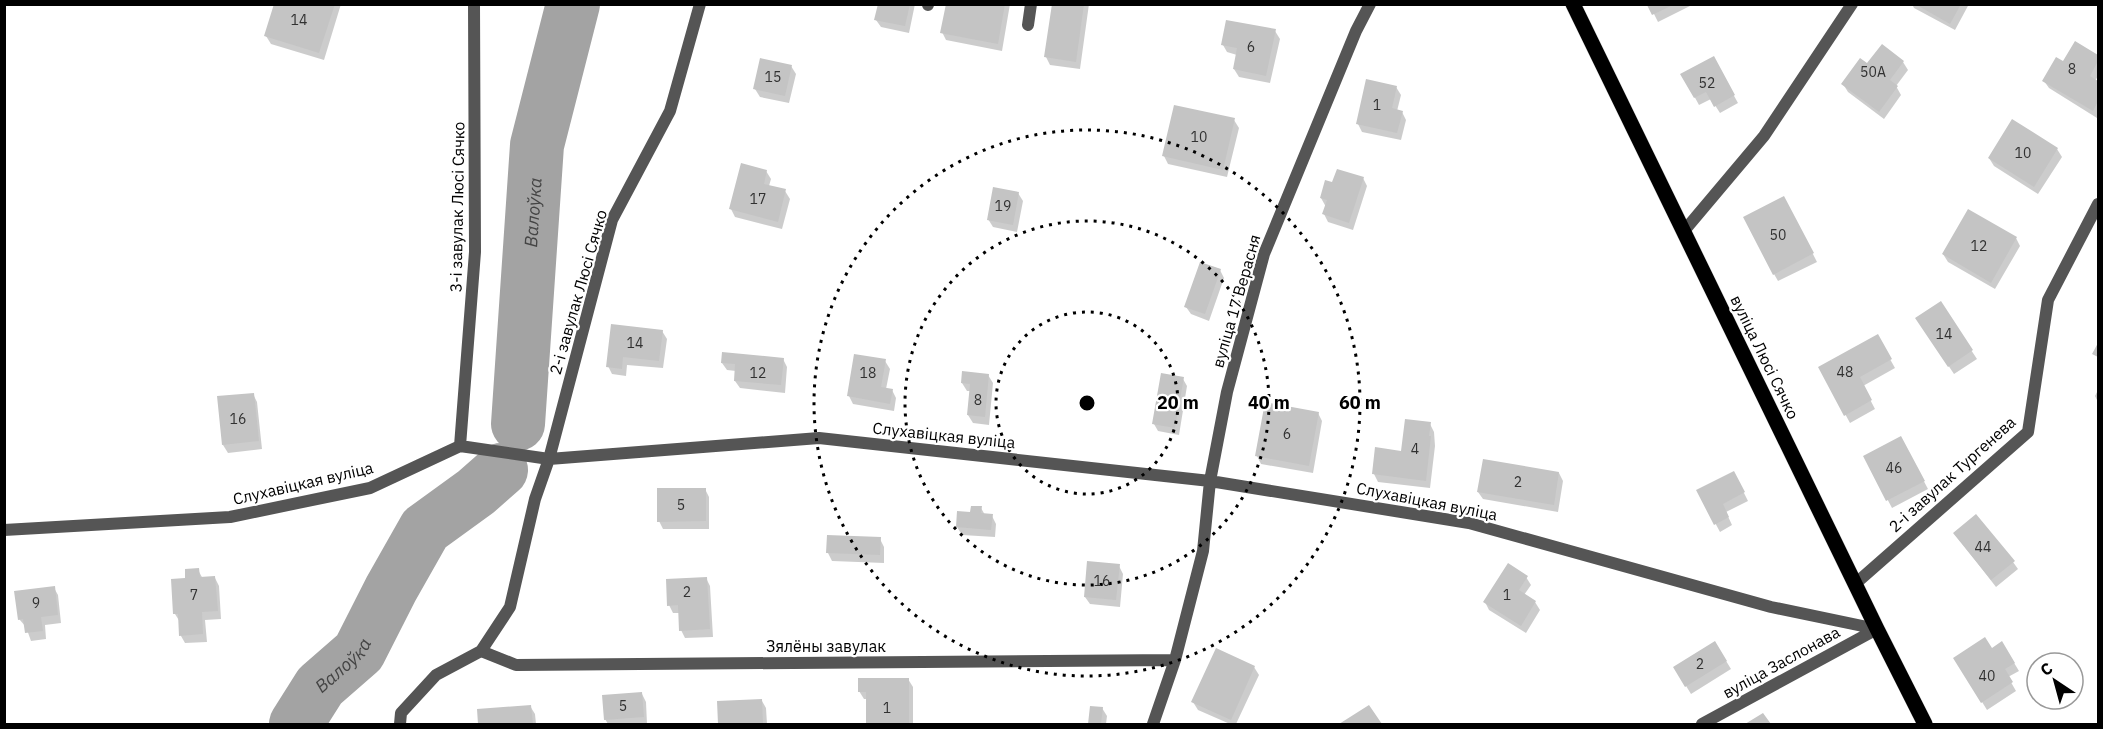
<svg xmlns="http://www.w3.org/2000/svg" width="2103" height="729" font-family="'IBM Plex Sans',sans-serif">
  <style>
    .shadow { fill: #0003 }
    .lines { fill: none; stroke-linecap: round; stroke-linejoin: round }
    .river { stroke: #a3a3a3; stroke-width: 54 }
    .building { fill: #c4c4c4 }
    .primary-casing { stroke: #dbdbdb; stroke-width: 16 }
    .lane { stroke: #555; stroke-width: 12 }
    .street { stroke: #555; stroke-width: 12 }
    .primary { stroke: #000; stroke-width: 15 }
    .ring { fill: none; stroke: #000; stroke-width: 3; stroke-dasharray: 3 6 }
    .labels { text-anchor: middle; dominant-baseline: central; stroke-width: 4.5; stroke-linejoin: round; paint-order: stroke }
    .number-label { font-size: 14px; fill: #313131 }
    .street-label { font-size: 16px; fill: #000; stroke: #fff }
    .water-label { font-size: 18px; font-style: italic; fill: #444; stroke: #fff }
    .centre { fill: #000; stroke: #fff; stroke-width: 3 }
    .ring-label { font-size: 18px; text-anchor: middle; font-weight: bold; fill: #000; stroke: #fff; stroke-width: 4.5; stroke-linejoin: round; paint-order: stroke }
  </style>
  <rect width="100%" height="100%" fill="#fff"/>
  <path class="shadow" d="M276 4H341L324 60 271 44 266 36Z
    M879 4H915L909 33 881 27 876 20Z
    M947 4H1010L1002 51 946 40 942 32Z
    M1053 4H1089L1080 69 1050 65 1046 57Z
    M1649 4H1689L1690 6 1658 22Z
    M1912 4H1969L1955 30 1914 8Z
    M1275 31 1280 39 1270 83 1239 77 1234 69 1237 55 1227 52 1223 45Z
    M2075 43 2098 56V76L2095 81 2098 83 2097 118 2049 88 2044 81 2063 63Z
    M1882 46 1903 62 1908 70 1896 86 1901 95 1884 119 1848 92 1843 84 1867 66Z
    M1713 58 1738 103 1720 113 1711 99 1699 105 1682 74Z
    M791 66 796 74 789 103 760 97 755 89Z
    M1396 87 1401 95 1397 111 1402 112 1406 120 1401 140 1362 132 1358 124Z
    M1234 120 1239 128 1227 177 1168 164 1164 156Z
    M2057 149 2062 157 2038 194 1994 166 1989 158Z
    M766 171 771 179 769 186 785 191 790 199 782 229 735 217 731 209Z
    M1363 178 1367 186 1353 230 1328 222 1324 214 1326 207 1321 198 1333 184Z
    M1018 193 1023 201 1017 232 993 227 988 219Z
    M1788 205 1817 262 1778 281 1774 274Z
    M2016 238 2020 246 1995 289 1948 262 1943 254Z
    M1220 270 1224 278 1209 321 1191 314 1186 307Z
    M1940 303 1977 359 1954 374 1922 326Z
    M662 331 667 339 663 368 627 365 626 376 612 374 608 366Z
    M1877 336 1895 368 1863 386 1875 409 1850 423 1820 368Z
    M783 359 787 367 785 393 740 388 735 381 736 371 727 370 722 363Z
    M885 361 890 369 886 389 892 390 896 398 894 411 853 404 849 396Z
    M988 375 993 383 989 425 973 423 968 415 971 391H967L962 383Z
    M1183 379 1187 386 1179 435 1158 431 1154 424Z
    M2098 390V402L2095 396Z
    M253 394 257 402 262 449 228 453 223 445Z
    M1318 413 1322 421 1313 473 1261 464 1257 456Z
    M1430 424 1434 432 1435 446 1430 488 1378 482 1374 474 1402 452Z
    M1901 438 1928 489 1892 508 1865 457Z
    M1559 473 1563 481 1558 512 1483 499 1478 492Z
    M1738 481 1748 501 1726 512 1732 525 1720 532 1698 491Z
    M705 489 709 497V529H663L659 521Z
    M981 508 985 515 992 516 996 524 995 537 962 535 957 527Z
    M1954 533 2013 562 2018 569 1996 587Z
    M880 539 884 547V563L832 561 828 553Z
    M1119 566 1123 574 1120 607 1090 604 1085 597Z
    M198 570 203 579 215 578 219 586 221 619 205 620 207 642 185 643 181 636 180 622 175 614 187 580Z
    M1526 577 1531 585 1524 595 1535 602 1540 610 1526 633 1489 610 1485 602Z
    M706 578 710 586 713 637 685 638 681 630 680 613H673L669 605Z
    M54 588 58 595 61 623 45 625 46 639 31 641 26 627 19 619Z
    M1715 643 1731 669 1691 694 1675 668Z
    M2002 643 2019 671 2008 677 2016 691 1987 710 1955 658 1991 650Z
    M1254 667 1259 675 1236 724H1230L1198 710 1193 702Z
    M908 679 913 687V724H867V699H864L859 691Z
    M642 694 646 702 647 724H608L605 719Z
    M762 701 766 708 767 724H719L718 702Z
    M530 706 535 714 536 724H479V710Z
    M1091 707 1102 708 1107 716 1106 724H1090Z
    M1368 707 1380 724H1342Z"/>
  <g class="lines">
    <g class="river">
      <path id="s1" d="M518 424 537 145 573 4"/>
      <path id="s2" d="M296 724 320 686 359 652 391 589 425 529 476 492 501 470"/>
    </g>
  </g>
  <path class="building" d="M274 4H335L319 53 264 36Z
    M878 4H910L905 26 874 20Z
    M946 4H1005L998 44 940 33Z
    M1052 4H1084L1076 62 1044 57Z
    M1915 4H1961L1950 24Z
    M1647 5H1673L1652 15Z
    M1226 20 1276 29 1266 76 1233 69 1237 48 1221 45Z
    M2075 41 2098 55V61L2090 76 2098 81V101L2093 111 2042 81 2056 57 2063 61Z
    M1882 44 1904 61 1890 80 1898 86 1879 112 1841 84 1860 58 1867 63Z
    M1714 56 1735 95 1714 107 1706 92 1694 98 1680 74Z
    M760 58 792 65 785 96 753 89Z
    M1366 79 1397 86 1392 108 1403 111 1397 133 1356 124Z
    M1174 105 1235 118 1223 170 1162 156Z
    M2012 119 2058 148 2034 187 1988 158Z
    M741 163 767 170 764 184 786 189 778 222 729 209Z
    M1337 169 1364 177 1349 223 1322 214 1327 200 1320 198 1325 180 1332 182Z
    M993 187 1019 192 1013 225 987 220Z
    M1784 196 1814 253 1773 275 1743 217Z
    M1968 209 2017 237 1991 283 1942 254Z
    M1200 262 1221 269 1205 314 1184 307Z
    M1941 301 1973 350 1948 367 1915 318Z
    M611 324 663 330 659 361 623 357 622 369 606 367Z
    M1878 334 1892 359 1860 377 1872 400 1844 416 1818 367Z
    M2098 343V357L2092 354Z
    M722 352 784 358 781 385 734 381 735 364 721 363Z
    M854 354 886 359 881 387 893 389 890 404 847 396Z
    M962 371 989 374 985 417 967 415 970 384 961 383Z
    M1161 373 1184 377 1175 428 1152 424Z
    M254 393 259 441 222 445 217 396Z
    M1265 402 1319 412 1309 466 1255 456Z
    M1405 419 1431 422 1429 436H1431L1426 481 1372 474 1375 447 1401 451Z
    M1901 436 1925 481 1886 501 1863 456Z
    M1483 459 1559 472 1554 505 1477 492Z
    M1734 471 1745 492 1723 504 1729 517 1714 525 1696 490Z
    M657 488H706V521L657 522Z
    M971 506H982L981 513 993 514 991 530 956 527 957 511 970 512Z
    M1976 514 2015 561 1991 580 1953 533Z
    M827 535 881 537 880 555 826 553Z
    M1087 561 1120 564 1116 600 1084 597Z
    M1508 563 1528 576 1519 590 1536 601 1521 626 1483 602Z
    M199 568 200 577 215 576 218 611 202 612 203 634 179 636 178 614H173L171 579 185 578V569Z
    M707 577 710 629 679 631 678 605 667 606 666 579Z
    M55 586 58 615 41 617 43 631 25 633 23 619 18 620 14 591Z
    M1985 637 1992 648 2002 641 2015 663 2005 669 2013 682 1981 703 1953 658Z
    M1715 641 1727 661 1685 687 1673 667Z
    M1216 648 1255 666 1231 720 1191 702Z
    M858 678H909V724H866V692H858Z
    M642 692 644 717 604 720 602 695Z
    M762 699 763 724H718L717 701Z
    M531 705 533 724H478L477 709Z
    M1369 705 1382 724H1339Z
    M1090 706 1103 707 1101 724H1088Z
    M1763 713 1771 724H1745Z"/>
  <g class="lines">
    <g class="primary-casing">
      <path id="primary" d="M1573 4 1877 629 1925 724"/>
    </g>
    <path class="lane" d="M928 5V4
      M1028 25 1031 4"/>
    <path class="street" d="M1684 231 1764 136 1852 4
      M460 446 475 252 474 4
      M4 530 230 517 370 488 460 446 549 459 819 438 1210 481 1469 523 1771 607 1877 629
      M1855 584 2028 432 2048 300 2098 204
      M481 651 516 665 1175 660
      M400 724 401 713 436 675 481 651 510 607 535 499 549 459 612 220 670 111 700 4
      M1153 724 1175 660 1203 551 1210 481 1227 392 1264 254 1356 31 1370 4
      M1702 724 1877 629"/>
    <use href="#primary" class="primary"/>
  </g>
  <g class="ring">
    <circle cx="1087" cy="403" r="91"/>
    <circle cx="1087" cy="403" r="182"/>
    <circle cx="1087" cy="403" r="273"/>
  </g>
  <g class="labels">
    <g class="number-label">
      <text x="299" y="20">14</text>
      <text x="1251" y="47">6</text>
      <text x="2072" y="69">8</text>
      <text x="1873" y="72">50А</text>
      <text x="773" y="77">15</text>
      <text x="1707" y="83">52</text>
      <text x="1377" y="105">1</text>
      <text x="1199" y="137">10</text>
      <text x="2023" y="153">10</text>
      <text x="758" y="199">17</text>
      <text x="1003" y="206">19</text>
      <text x="1778" y="235">50</text>
      <text x="1979" y="246">12</text>
      <text x="1944" y="334">14</text>
      <text x="635" y="343">14</text>
      <text x="1845" y="372">48</text>
      <text x="758" y="373">12</text>
      <text x="868" y="373">18</text>
      <text x="978" y="400">8</text>
      <text x="238" y="419">16</text>
      <text x="1287" y="434">6</text>
      <text x="1415" y="449">4</text>
      <text x="1894" y="468">46</text>
      <text x="1518" y="482">2</text>
      <text x="681" y="505">5</text>
      <text x="1983" y="547">44</text>
      <text x="1102" y="581">16</text>
      <text x="687" y="592">2</text>
      <text x="194" y="595">7</text>
      <text x="1507" y="595">1</text>
      <text x="36" y="603">9</text>
      <text x="1700" y="664">2</text>
      <text x="1987" y="676">40</text>
      <text x="623" y="706">5</text>
      <text x="887" y="708">1</text>
    </g>
    <g class="street-label">
      <text transform="translate(457 207) rotate(-89)">3-і завулак Люсі Сячко</text>
      <text transform="translate(578 292) rotate(-74)">2-і завулак Люсі Сячко</text>
      <text transform="translate(1236 301) rotate(-74)">вуліца 17 Верасня</text>
      <text transform="translate(1765 357) rotate(64)">вуліца Люсі Сячко</text>
      <text transform="translate(944 435) rotate(6)">Слухавіцкая вуліца</text>
      <text transform="translate(1952 474) rotate(-42)">2-і завулак Тургенева</text>
      <text transform="translate(303 483) rotate(-13)">Слухавіцкая вуліца</text>
      <text transform="translate(1427 501) rotate(11)">Слухавіцкая вуліца</text>
      <text x="826" y="646">Зялёны завулак</text>
      <text transform="translate(1781 662) rotate(-29)">вуліца Заслонава</text>
    </g>
    <g class="water-label">
      <text stroke="none"><textPath href="#s1" startOffset="212">Валоўка</textPath></text>
      <text stroke="none"><textPath href="#s2" startOffset="76">Валоўка</textPath></text>
    </g>
  </g>
  <circle cx="1087" cy="403" r="9" class="centre"/>
  <g class="ring-label">
    <text x="1178" y="409">20 m</text>
    <text x="1269" y="409">40 m</text>
    <text x="1360" y="409">60 m</text>
  </g>
  <rect width="2103" height="729" fill="none" stroke="#000000" stroke-width="12"/>
  <g transform="translate(2055 681) rotate(324)"><circle r="28" fill="#ffffff" stroke="#999999" stroke-width="1.5"/>
  <path d="M0-4.5L10 22L0 15L-10 22Z" fill="#000000"/>
  <text y="-9" font-size="16" font-weight="bold" text-anchor="middle" fill="#000000">С</text>
  </g>
</svg>
